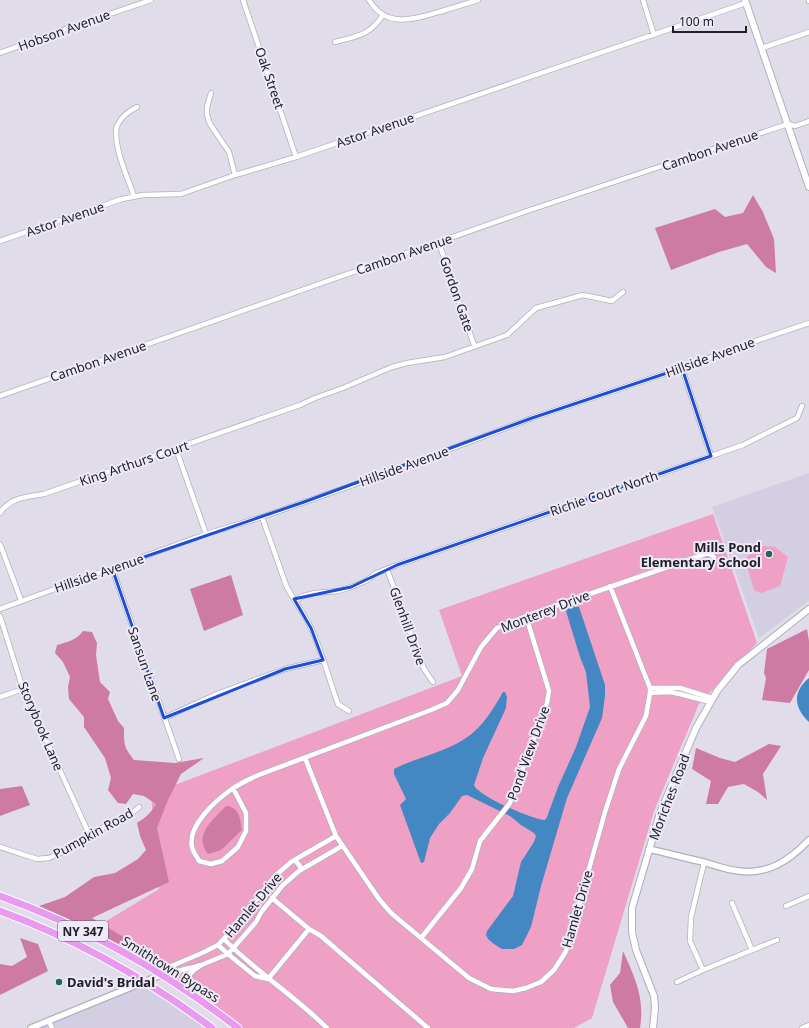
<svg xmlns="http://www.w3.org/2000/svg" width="809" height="1028" font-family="'Noto Sans',sans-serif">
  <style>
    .built { fill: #d4cee3 }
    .green { fill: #eea0c5 }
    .forest { fill: #ce7ba4 }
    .water { fill: #4387c3 }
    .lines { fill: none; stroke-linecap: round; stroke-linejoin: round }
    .minor-casing { stroke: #b2afbd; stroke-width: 6 }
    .tertiary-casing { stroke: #b2afbd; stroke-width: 8 }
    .secondary-casing { stroke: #b2afbd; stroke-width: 8 }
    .trunk-casing { stroke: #fff; stroke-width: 9 }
    .minor { stroke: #fff; stroke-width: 4.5 }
    .tertiary { stroke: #fff; stroke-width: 5.5 }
    .secondary { stroke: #fff; stroke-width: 6 }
    .trunk { stroke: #e79aee; stroke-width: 7 }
    .marked { fill: none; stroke: #1d4ed8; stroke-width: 3; stroke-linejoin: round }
    .poi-dot { fill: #276653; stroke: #ede9f8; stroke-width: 1.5 }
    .labels { text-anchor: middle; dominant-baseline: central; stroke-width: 4; stroke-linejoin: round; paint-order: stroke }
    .shield { fill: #ede9f8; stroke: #5f5c65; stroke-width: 1 }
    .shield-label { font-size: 12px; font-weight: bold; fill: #222026 }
    .street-label { font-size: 13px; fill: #222026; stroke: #ede9f8 }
    .poi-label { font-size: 13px; font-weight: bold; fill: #222026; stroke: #ede9f8; text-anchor: end }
  </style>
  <rect width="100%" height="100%" fill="#e0dcea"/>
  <path class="built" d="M809 473V601L759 638 712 507Z
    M145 981 212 1028H32L49 1021 50 1024Z"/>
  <path class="green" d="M713 514 757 643 699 704 654 811 592 1018 574 1028H237L90 931 159 889 151 794 462 676 439 610Z
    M763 546 775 547 788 557 780 586 761 593 754 590 745 560 753 550Z"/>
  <path class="forest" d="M753 195 763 212 774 239 776 273 766 267 747 244 719 252 671 270 655 228 715 209 725 217 743 213Z
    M231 575 243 615 204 631 190 589Z
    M807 629 809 641V670L790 703 762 700 766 678 764 673 767 649Z
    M83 631 92 632 97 643 96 655 100 682 110 692 108 699 118 721 124 728C124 745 124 747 134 760L175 763 204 758 181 774 168 800 157 828 169 882 92 918 145 950 138 954 79 924 39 906 65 897 94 877 115 873 138 859 146 850 140 836 137 823C145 818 151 813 156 804L144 796 133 794 126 804 118 803 108 790 111 778 105 758 84 727V717L69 699 68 687 70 677 63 662 55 653 57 645C67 642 77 640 83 631Z
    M769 744 781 746 763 774 767 800 758 792 744 784 728 787 718 804H706L711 781 692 769 696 748 720 758 735 762Z
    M22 786 30 805 0 816V789Z
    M226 806C240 807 240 819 242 830L221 850 208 854C193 835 213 820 226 806Z
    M20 938 38 944 48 971 0 995V964L12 966 27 957Z
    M623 951C635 978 645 998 640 1028H628L613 1002 610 985 620 973Z"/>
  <path class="water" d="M573 606 579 607 605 685V696L602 718 567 798 541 886 531 927 522 945 514 949H502L494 944 488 939 486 935 487 931 513 896 521 862 534 842 536 836 534 833 521 825 510 816 467 795 462 796 450 813 439 824 430 838 424 862 421 863 400 805 406 799 394 774V769C417 757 444 753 466 738 482 728 494 708 503 692H505L507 697 506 708 483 758 474 785C478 796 533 820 545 820L547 817 558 787 576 747 590 707 586 672 580 657 566 611 568 608Z
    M809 678V722C794 708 792 692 809 678Z"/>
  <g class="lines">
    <g class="minor-casing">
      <path id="minor" d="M243 0 296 157
        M369 0C386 28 412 20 439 12 452 8 465 4 478 0
        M643 0 654 35
        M809 0V1
        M335 42C357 36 369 36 383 15
        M762 48 809 32
        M0 53 80 24 151 0
        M211 93 207 107V115L210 124 229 152 235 175
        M134 196C128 179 112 143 117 126 121 116 129 111 137 107
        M0 241 122 199 143 195 181 194 235 175 296 157 746 3
        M439 243 474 345
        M682 368 711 456
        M0 396 527 211 788 124 795 126 809 121
        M176 449 206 534
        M0 513C10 497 27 497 44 494L300 405 315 398 343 388 392 367 407 363 445 357 507 335 536 308 583 295 612 301 623 292
        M262 517 286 585C293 600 304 613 311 628 322 652 329 679 338 704L349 711
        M0 544 21 600
        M112 568 179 759
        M387 569 424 669 433 682
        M295 601 303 596 315 593 338 591 351 587 366 581 376 573 397 565 743 445 797 418 802 406
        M0 609 206 534 262 517 390 472 532 418 682 368 741 346 809 323
        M0 616 23 689 89 834
        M650 688H680L712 698
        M650 693 669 692 680 694 710 702
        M0 697 23 689
        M164 718 217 694 285 669 323 660
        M305 758 336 836 379 899 391 913 469 978 491 989 513 991 526 988 541 982 554 970 566 951 605 812 619 769 646 716 650 693V688L610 586
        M233 788 246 813V831L238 847 222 861 211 864 199 861C197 857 193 852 192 847 187 826 216 800 232 789 239 784 248 780 256 776L431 710 447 703 458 690 481 647 497 628 526 616 708 553 714 557
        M0 847 37 859 49 858 67 850 89 834 130 815 139 807
        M295 860 302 869
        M272 898 309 929
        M732 903 752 950
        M786 906 809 896
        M421 938 461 888 472 869 480 841 510 803 547 703 549 691 526 616
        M224 939C256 972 295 996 327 1028
        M218 945 228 954 255 976 268 979
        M703 970 690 941 691 917 704 863
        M161 975 172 973 185 969 199 966 228 954 256 922 262 911 283 885 299 871 342 846
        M161 975 167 968 202 953 218 945 230 932 275 876 291 862 336 836
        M268 979 309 929 321 936 358 968 428 1028
        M677 982 703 970 777 940
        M49 1021 52 1028
        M802 1028 809 1025"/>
    </g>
    <g class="tertiary-casing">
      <path id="tertiary" d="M649 849C667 853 685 858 703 862 715 865 726 870 739 871 768 875 790 860 809 840
        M188 992C186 979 187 973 199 966
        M31 1028 161 975"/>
    </g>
    <g class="secondary-casing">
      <path id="secondary" d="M745 0 809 187
        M653 1028 655 1008 654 996 636 950 632 932V908L660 813 696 728 717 691 738 665 809 609"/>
    </g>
    <g class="trunk-casing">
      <path id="trunk" d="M0 896C86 927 166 972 238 1028
        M0 911C76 939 147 979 212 1028"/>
    </g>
    <use href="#minor" class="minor"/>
    <use href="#tertiary" class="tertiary"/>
    <use href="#secondary" class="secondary"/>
    <use href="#trunk" class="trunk"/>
  </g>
  <path class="marked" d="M682 368 711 456 397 565 351 587 294 599 311 628 323 660 285 669 164 718 112 568 304 502 532 418Z"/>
  <g class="poi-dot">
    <circle cx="769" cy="554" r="4"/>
    <circle cx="59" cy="982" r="4"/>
  </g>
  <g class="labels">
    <rect class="shield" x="58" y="921" width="50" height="20" rx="3"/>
    <g class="shield-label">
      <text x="83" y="931">NY 347</text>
    </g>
    <g class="street-label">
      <text transform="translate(64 30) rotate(-20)">Hobson Avenue</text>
      <text transform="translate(270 78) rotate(71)">Oak Street</text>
      <text transform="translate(375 130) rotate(-19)">Astor Avenue</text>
      <text transform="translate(710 150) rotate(-19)">Cambon Avenue</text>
      <text transform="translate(65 219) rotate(-19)">Astor Avenue</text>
      <text transform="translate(404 254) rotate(-19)">Cambon Avenue</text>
      <text transform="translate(457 294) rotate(71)">Gordon Gate</text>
      <text transform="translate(710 357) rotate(-20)">Hillside Avenue</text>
      <text transform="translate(98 361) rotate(-19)">Cambon Avenue</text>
      <text transform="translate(134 463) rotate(-19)">King Arthurs Court</text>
      <text transform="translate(404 466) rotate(-20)">Hillside Avenue</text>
      <text transform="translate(604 493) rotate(-19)">Richie Court North</text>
      <text transform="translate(99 573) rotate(-19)">Hillside Avenue</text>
      <text transform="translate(545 611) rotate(-21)">Monterey Drive</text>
      <text transform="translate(408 626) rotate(70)">Glenhill Drive</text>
      <text transform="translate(145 664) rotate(71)">Sansun Lane</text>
      <text transform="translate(41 726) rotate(67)">Storybook Lane</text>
      <text transform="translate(528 753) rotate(-70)">Pond View Drive</text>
      <text transform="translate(669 797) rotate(-69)">Moriches Road</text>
      <text transform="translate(93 833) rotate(-29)">Pumpkin Road</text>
      <text transform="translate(253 905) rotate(-50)">Hamlet Drive</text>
      <text transform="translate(577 909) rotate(-74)">Hamlet Drive</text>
      <text transform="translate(171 969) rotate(32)">Smithtown Bypass</text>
    </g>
    <g class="poi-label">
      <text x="761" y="547">Mills Pond<tspan x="761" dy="15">Elementary School</tspan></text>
      <text x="67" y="982" text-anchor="start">David's Bridal</text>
    </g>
  </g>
  <path d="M673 26v6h73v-6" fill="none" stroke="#222026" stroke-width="2"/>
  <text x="679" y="26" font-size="12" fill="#222026" stroke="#ede9f8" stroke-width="3" paint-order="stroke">100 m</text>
</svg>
